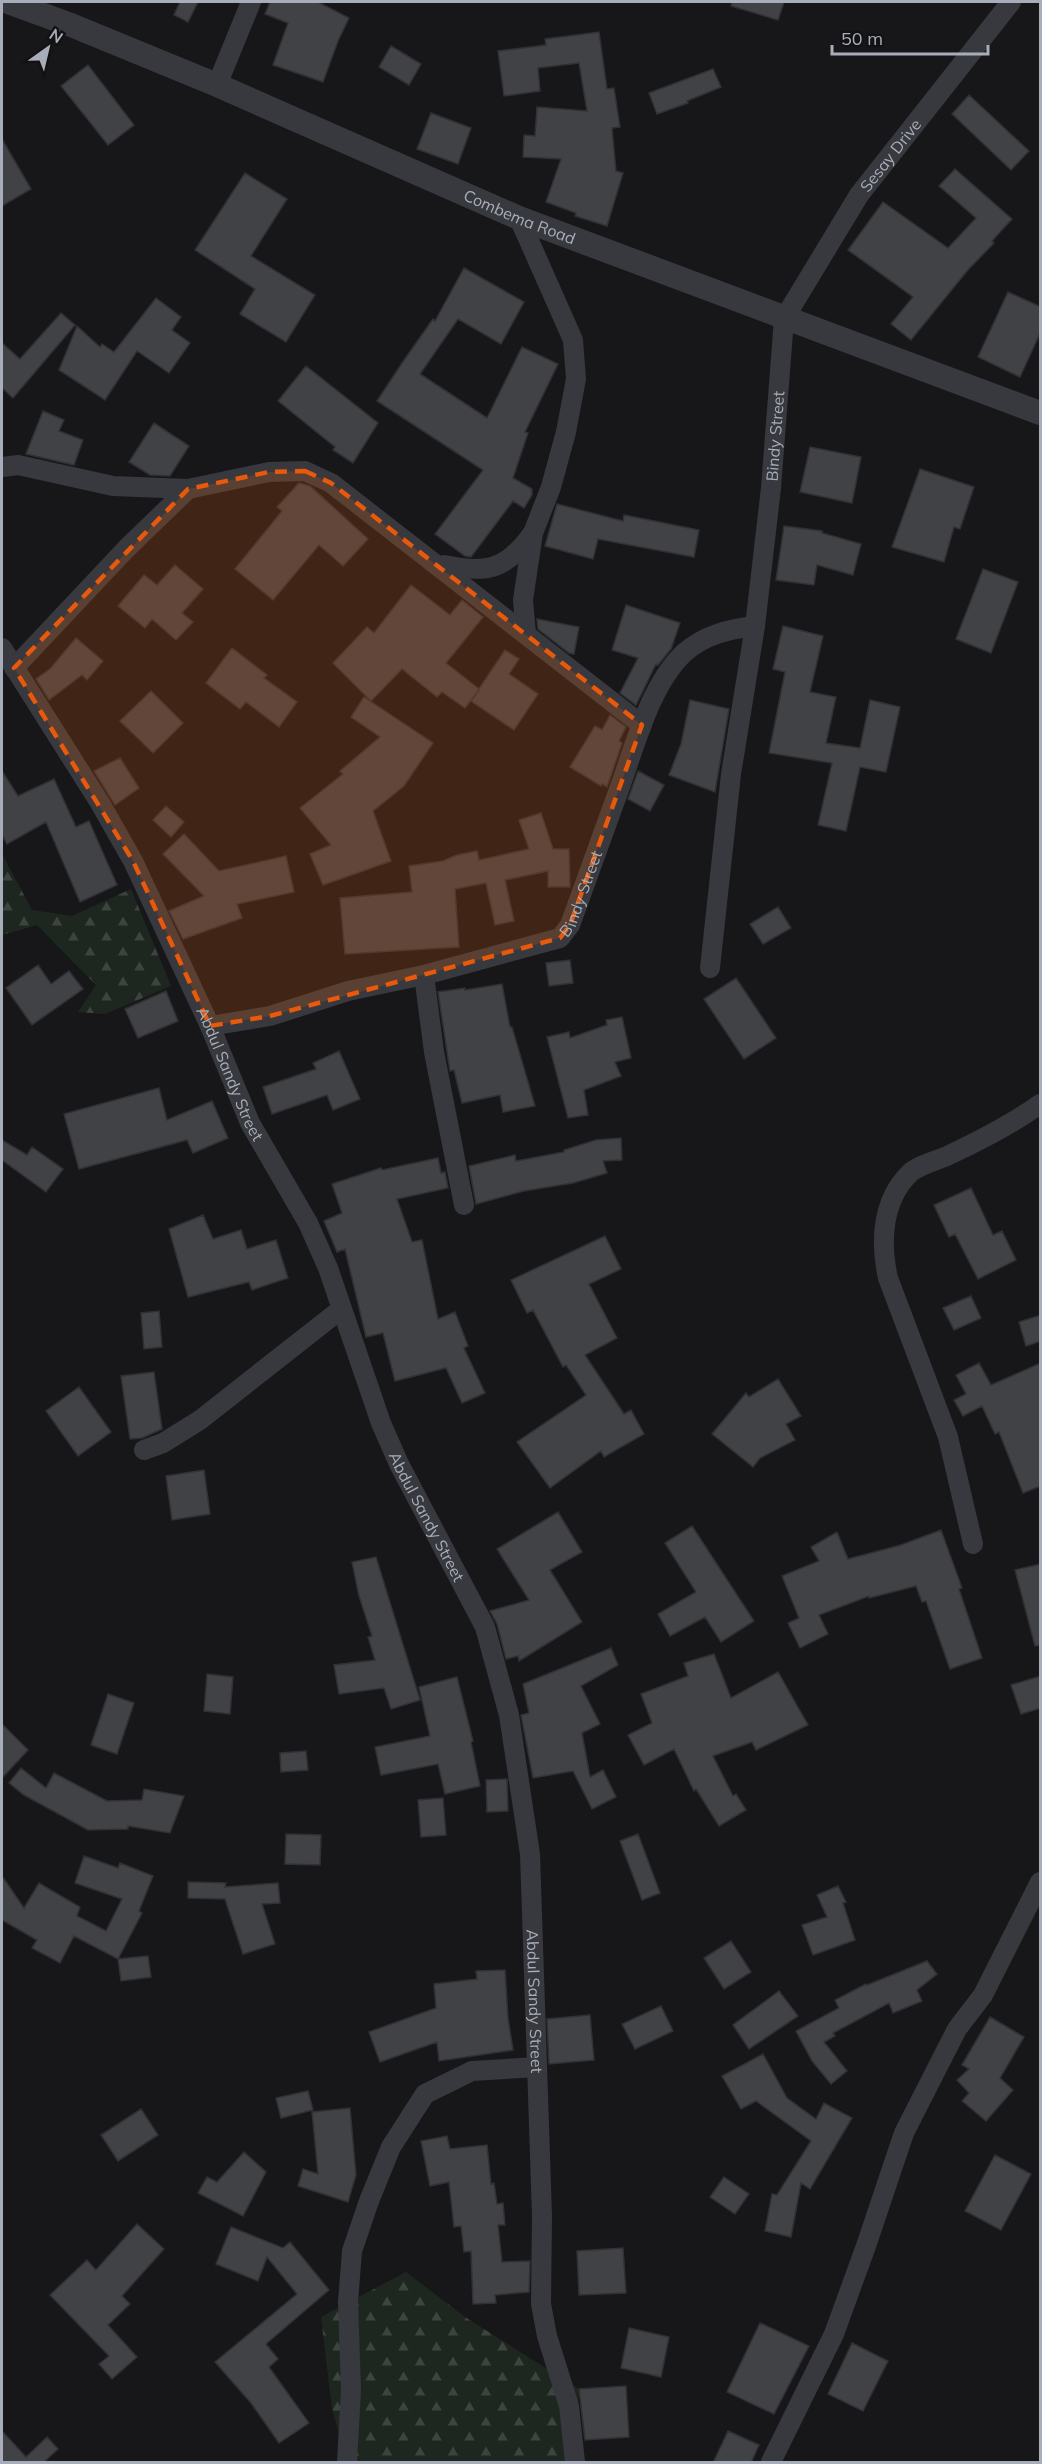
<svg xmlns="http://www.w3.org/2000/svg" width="1042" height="2464" font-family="Mulish,sans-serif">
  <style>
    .forest { fill: url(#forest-firs) }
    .building { fill: #414246; stroke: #313135; stroke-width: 1.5 }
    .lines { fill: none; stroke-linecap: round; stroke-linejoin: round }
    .minor { stroke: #37393e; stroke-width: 20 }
    .tertiary { stroke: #37393e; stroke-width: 24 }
    .marked { fill: #e8590c; fill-opacity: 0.2; stroke: #e8590c; stroke-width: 4.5; stroke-dasharray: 12 8; stroke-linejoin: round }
    .labels { text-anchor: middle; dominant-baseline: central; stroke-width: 4.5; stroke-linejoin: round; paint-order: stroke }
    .street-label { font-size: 16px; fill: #a8aeb9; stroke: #121214 }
  </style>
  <defs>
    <pattern id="forest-firs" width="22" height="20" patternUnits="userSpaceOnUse" patternTransform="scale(1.5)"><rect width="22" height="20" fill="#1e271f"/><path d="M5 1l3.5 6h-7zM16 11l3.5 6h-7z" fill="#3c443d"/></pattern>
  </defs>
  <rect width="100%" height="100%" fill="#171719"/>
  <path class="forest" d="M2 854 32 910 72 916 131 889 171 986 105 1014 78 1012 96 985 37 925 2 935Z
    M406 2272 465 2317 579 2389 573 2462H347L332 2409 321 2317Z"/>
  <path class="building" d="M180 2H198L188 22 174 15Z
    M270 2H318L349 18 338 41 323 82 273 65 288 23 265 14Z
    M732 2H784L778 20 731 6Z
    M599 32 607 89 614 88 620 127 612 128 616 171 623 173 607 226 575 216 576 213 546 202 561 159 523 157 524 135 535 136 537 107 587 111 579 63 538 68 540 91 504 96 498 51 546 45 545 39Z
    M391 46 421 64 409 85 379 67Z
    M88 65 134 125 108 145 61 86Z
    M713 69 721 87 687 101 688 103 657 114 649 93Z
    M969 95 1029 151 1011 170 952 114Z
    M431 113 471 128 458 164 417 149Z
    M2 139 31 189 2 206Z
    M955 169 1012 219 992 241 994 243 967 271 911 340 891 324 913 297 848 250 883 202 948 248 976 218 939 186Z
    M245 173 287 199 251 256 315 295 286 342 240 314 255 289 195 250Z
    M464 268 524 302 501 344 458 319 420 374 487 418 522 347 558 364 525 432 528 433 513 478 532 489V495L524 508 513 501 471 557 465 556 435 534 483 470 377 401 402 363 433 319 435 321Z
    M1008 292 1041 307V331L1020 377 978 357Z
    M156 298 181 317 172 330 190 343 169 373 137 351 105 400 59 370 77 326 100 347 102 344 114 352Z
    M61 313 75 325 13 398 2 388V343L20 359Z
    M306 366 378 423 353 463 333 450 335 447 278 401Z
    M43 411 64 420 59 431 83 440 74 465 26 454Z
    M154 423 189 446 170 476 150 475 129 462Z
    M810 447 861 457 852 503 800 492Z
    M920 469 974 487 960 529 954 527 944 562 892 547Z
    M299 483 310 486 368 539 343 566 319 545 273 600 235 569 282 511 277 507Z
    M557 504 623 521 624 515 699 530 694 557 598 539 593 559 545 546Z
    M784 526 822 531V533L861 544 853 575 817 565 814 585 776 580Z
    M175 565 203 589 182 613 193 622 176 640 152 619 145 628 118 606 144 575 157 585Z
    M983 569 1018 582 991 653 956 639Z
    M411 585 450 615 462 600 483 617 446 663 479 689 505 650 519 659 509 674 538 694 514 730 471 701 479 690 465 708 442 692 437 697 402 669 371 701 333 663 367 627 374 633Z
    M626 605 680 623 671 649 658 665 656 664 636 705 620 693 638 658 612 650Z
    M537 619 579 627 574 654 569 653 538 629Z
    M783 626 823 636 810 692 836 697 826 743 860 748 870 700 900 707 886 772 860 767 846 831 818 825 832 763 769 753 785 672 773 669Z
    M76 638 103 661 87 680 82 675 49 700 36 679 50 669Z
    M232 648 267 675 264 678 297 702 279 727 246 702 240 709 206 683Z
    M151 691 183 723 153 753 120 721Z
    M364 697 433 743 404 786 373 811 391 861 323 885 310 854 331 845 300 808 343 774 340 771 380 737 351 717Z
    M690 700 729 709 715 792 669 775 681 744Z
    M610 715 626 727 619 741 622 743 607 787 602 784 601 786 570 767 595 726 602 730Z
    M120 758 139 788 115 805 94 771Z
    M2 771 18 796 54 779 76 827 89 821 117 885 80 902 46 822 7 844 2 835Z
    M638 771 664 785 650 811 628 799Z
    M166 806 184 822 171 837 153 820Z
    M541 813 553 849H569L570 887H548V871L505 880 514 921 495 925 486 883 455 889 459 947 345 954 340 898 412 892 409 866 443 861 457 855 477 851 479 860 529 849 519 820Z
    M184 834 219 871 286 856 294 892 237 904 242 918 183 939 169 911 204 896 163 854Z
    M778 907 791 928 763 944 750 924Z
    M570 960 573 983 549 986 546 963Z
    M38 965 51 984 69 971 83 989 32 1025 6 988Z
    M736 978 776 1038 744 1059 704 999Z
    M502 984 510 1027H512L535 1106 503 1112 500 1095 462 1103 454 1070 450 1071 438 992 465 988V990Z
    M166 991 178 1021 138 1038 125 1009Z
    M622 1017 631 1058 615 1062 621 1076 584 1090 588 1115 568 1118 547 1037 569 1032 570 1038 607 1025 606 1020Z
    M339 1051 360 1099 333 1110 327 1095 272 1114 263 1087 316 1069 313 1063Z
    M159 1088 167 1120 212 1101 228 1138 193 1153 187 1140 79 1169 64 1114Z
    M621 1138 622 1160 603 1161 607 1173 573 1183 524 1191 476 1204 469 1166 515 1155 516 1161 564 1152V1150L596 1140Z
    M2 1140 27 1155 32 1147 63 1169 46 1192 2 1160Z
    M438 1158 441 1173 445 1172 448 1188 397 1199 412 1242 422 1240 438 1319 455 1312 468 1346 464 1348 485 1393 462 1403 446 1368 395 1381 383 1333 366 1337 345 1249 337 1252 324 1221 342 1213 332 1184 381 1168 382 1170Z
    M971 1188 993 1235 1002 1231 1016 1260 978 1279 955 1234 949 1237 934 1205Z
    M203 1215 213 1239 241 1230 247 1249 276 1240 288 1278 252 1290 249 1282 188 1297 169 1229Z
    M605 1236 621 1269 589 1284 617 1338 585 1355 624 1414 631 1410 644 1434 604 1457 601 1451 550 1488 517 1442 586 1395 566 1365 563 1367 533 1310 527 1313 511 1280Z
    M971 1296 981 1318 954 1330 943 1308Z
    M159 1311 162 1347 144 1349 141 1313Z
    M1041 1315V1341L1026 1346 1019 1322Z
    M979 1363 991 1385 1041 1363V1486L1023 1493 999 1432 995 1434 982 1406 963 1416 954 1400 966 1394 956 1375Z
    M154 1372 162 1429 142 1438 130 1439 121 1376Z
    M778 1379 801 1416 786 1424 795 1440 760 1458 753 1467 712 1434 746 1393 749 1397Z
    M79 1387 111 1432 78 1456 46 1411Z
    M204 1470 210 1514 172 1520 166 1476Z
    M558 1512 582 1552 550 1570 582 1622 519 1661 518 1656 506 1659 497 1624 490 1611 529 1600 497 1549Z
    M692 1526 754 1621 721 1642 705 1617 670 1636 658 1614 696 1592 665 1543Z
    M941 1530 962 1588 959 1589 982 1658 950 1669 926 1601 922 1602 916 1586 869 1598V1596L819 1615 828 1634 800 1648 788 1623 799 1618 782 1576 819 1561 811 1547 837 1532 848 1559 901 1545Z
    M376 1557 420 1700 391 1709 384 1688 339 1694 334 1665 375 1660 368 1637 372 1636 359 1596 352 1562Z
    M1041 1564V1645L1035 1646 1015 1570Z
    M611 1648 618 1665 581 1686 600 1724 582 1733 590 1777 603 1770 616 1797 592 1809 573 1771 533 1778 521 1715 529 1713 523 1684Z
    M714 1654 731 1698 778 1672 808 1725 756 1750 752 1742 713 1756 733 1796 736 1794 746 1810 719 1826 696 1789 694 1791 674 1749 644 1765 628 1735 652 1723 641 1694 688 1676 684 1663Z
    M207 1674 233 1677 230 1714 204 1711Z
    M1041 1676V1708L1021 1714 1011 1685Z
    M457 1677 473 1741 471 1742 480 1786 445 1794 438 1764 381 1775 375 1747 430 1736 419 1687Z
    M108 1694 134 1703 117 1754 91 1745Z
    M2 1724 28 1750 2 1778Z
    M306 1751 308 1770 281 1772 280 1753Z
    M21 1768 46 1788 54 1773 107 1801 142 1800 144 1789 184 1796 170 1833 128 1826V1829L88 1830 24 1795 9 1783Z
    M507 1779 508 1811 487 1812 486 1780Z
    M443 1798 446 1835 421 1837 418 1800Z
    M286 1834 321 1835 320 1865 285 1864Z
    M638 1834 660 1893 642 1900 620 1841Z
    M84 1856 118 1868 120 1863 153 1876 139 1911 142 1913 118 1959 74 1936 60 1963 32 1948 37 1940 2 1920V1876L24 1908 39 1883 80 1907 77 1916 106 1931 122 1899 75 1883Z
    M188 1882 226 1883 225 1887 278 1883 280 1903 262 1904 275 1944 243 1954 225 1899 188 1898Z
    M838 1886 846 1902 843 1903 855 1940 813 1955 802 1925 827 1917 817 1895Z
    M731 1941 751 1972 724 1989 704 1958Z
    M148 1956 151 1977 121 1981 118 1959Z
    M927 1961 937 1974 917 1990 922 2001 893 2013 889 2003 833 2033 835 2036 824 2042 847 2071 831 2084 812 2061 796 2031 839 2008 835 2000 866 1984 867 1985Z
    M505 1970 508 2018 513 2050 439 2061 437 2042 380 2062 369 2032 436 2008 434 1984 477 1979 476 1971Z
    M779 1991 798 2016 749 2049 733 2025Z
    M661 2006 673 2031 635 2049 622 2024Z
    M590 2015 594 2060 549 2064 547 2019Z
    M990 2017 1024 2037 1000 2078 1013 2090 986 2121 962 2101 969 2093 957 2080 969 2069 962 2065Z
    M763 2054 787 2098 816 2119 824 2103 852 2118 810 2189 801 2183 791 2237 765 2231 772 2194 777 2195 811 2141 756 2101 741 2109 722 2076Z
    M308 2091 313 2110 281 2118 276 2098Z
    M350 2108 356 2175 348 2202 298 2186 303 2169 318 2174 312 2112Z
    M141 2109 158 2135 118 2161 101 2135Z
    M447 2136 450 2149 487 2145 491 2184 494 2183 497 2204 503 2203 505 2225H498L502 2262 530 2261 529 2292 495 2295 496 2303 473 2304 471 2251 464 2252 461 2226 454 2227 449 2182 430 2186 421 2141Z
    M244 2152 266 2172 243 2216 198 2193 207 2177 217 2182Z
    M995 2155 1031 2174 1001 2230 965 2211Z
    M724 2177 749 2194 735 2214 710 2197Z
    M137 2224 164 2249 122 2296 130 2304 108 2325 137 2357 112 2379 99 2364 109 2356 50 2295 87 2260 96 2270Z
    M231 2227 283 2248 290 2242 329 2290 266 2344 278 2359 269 2367 309 2423 279 2443 251 2403 215 2362 297 2294 267 2257 258 2281 216 2264Z
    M623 2248 626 2293 579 2295 577 2251Z
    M760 2323 809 2346 774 2414 727 2392Z
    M629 2328 669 2337 661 2377 621 2368Z
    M852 2343 888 2361 863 2411 828 2394Z
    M626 2386 629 2437 585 2440 579 2389Z
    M2 2431 26 2457 47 2437 58 2449 43 2463H2Z
    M728 2431 759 2445 751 2463H713Z"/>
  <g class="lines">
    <g class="minor">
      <path d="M217 85 251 2"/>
      <path d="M519 218 573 340 576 379 566 432 551 487 533 533 523 600 526 634"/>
      <path d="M2 467 18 465 113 486 188 489 269 472 305 471 331 483 642 725"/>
      <path d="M444 565C486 574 506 570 532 534"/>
      <path id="s1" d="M2 648 100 803 133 861 210 1026 250 1123 308 1223 328 1268 381 1423 399 1464 485 1627 509 1715 530 1854 542 2216 541 2304 547 2336 569 2406 575 2462"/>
      <path d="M14 668 126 549 188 489"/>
      <path id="s2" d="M710 968 731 774 755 626 771 488 784 319 859 195 1011 2"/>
      <path d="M424 975 434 1052 464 1205"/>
      <path id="s3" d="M210 1026 270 1016 348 991 424 975 560 938 570 925C587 878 604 831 621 784 636 742 651 684 684 653 704 635 729 629 755 626"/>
      <path d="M144 1450 163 1443 200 1420 340 1310"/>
      <path d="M973 1544 948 1437 888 1278C880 1242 882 1201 909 1174 918 1165 936 1161 947 1156 979 1141 1011 1125 1040 1104"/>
      <path d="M347 2462 351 2390 348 2302 352 2251 369 2201 391 2147 425 2094 472 2071 537 2067"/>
      <path d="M771 2462 834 2334 866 2246 904 2133 957 2029 983 1995 1040 1882"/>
    </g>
    <path class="tertiary" id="s4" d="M8 2 71 25 217 85 519 218 1040 413"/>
  </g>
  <path class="marked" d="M305 471 331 483 642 725 570 925 560 938 270 1016 210 1026 133 861 14 668 188 489 269 472Z"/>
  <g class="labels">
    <g class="street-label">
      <text stroke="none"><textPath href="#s2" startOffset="849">Sesay Drive</textPath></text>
      <text stroke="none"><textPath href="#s4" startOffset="555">Combema Road</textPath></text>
      <text stroke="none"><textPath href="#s2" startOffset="536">Bindy Street</textPath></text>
      <text stroke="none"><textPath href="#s3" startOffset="411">Bindy Street</textPath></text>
      <text stroke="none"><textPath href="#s1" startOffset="484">Abdul Sandy Street</textPath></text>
      <text stroke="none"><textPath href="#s1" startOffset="970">Abdul Sandy Street</textPath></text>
      <text stroke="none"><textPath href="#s1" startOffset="1474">Abdul Sandy Street</textPath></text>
    </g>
  </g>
  <rect width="1042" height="2464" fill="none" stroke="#a8aeb9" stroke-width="6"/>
  <g transform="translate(48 48) rotate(34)" stroke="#121214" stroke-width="4.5" paint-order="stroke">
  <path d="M0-4.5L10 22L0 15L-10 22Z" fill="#a8aeb9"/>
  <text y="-9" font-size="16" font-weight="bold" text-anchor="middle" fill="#a8aeb9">N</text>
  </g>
  <path d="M832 45v9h156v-9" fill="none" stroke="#a8aeb9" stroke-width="3"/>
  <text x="841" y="45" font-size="18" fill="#a8aeb9" stroke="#121214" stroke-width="4.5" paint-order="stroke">50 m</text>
</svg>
